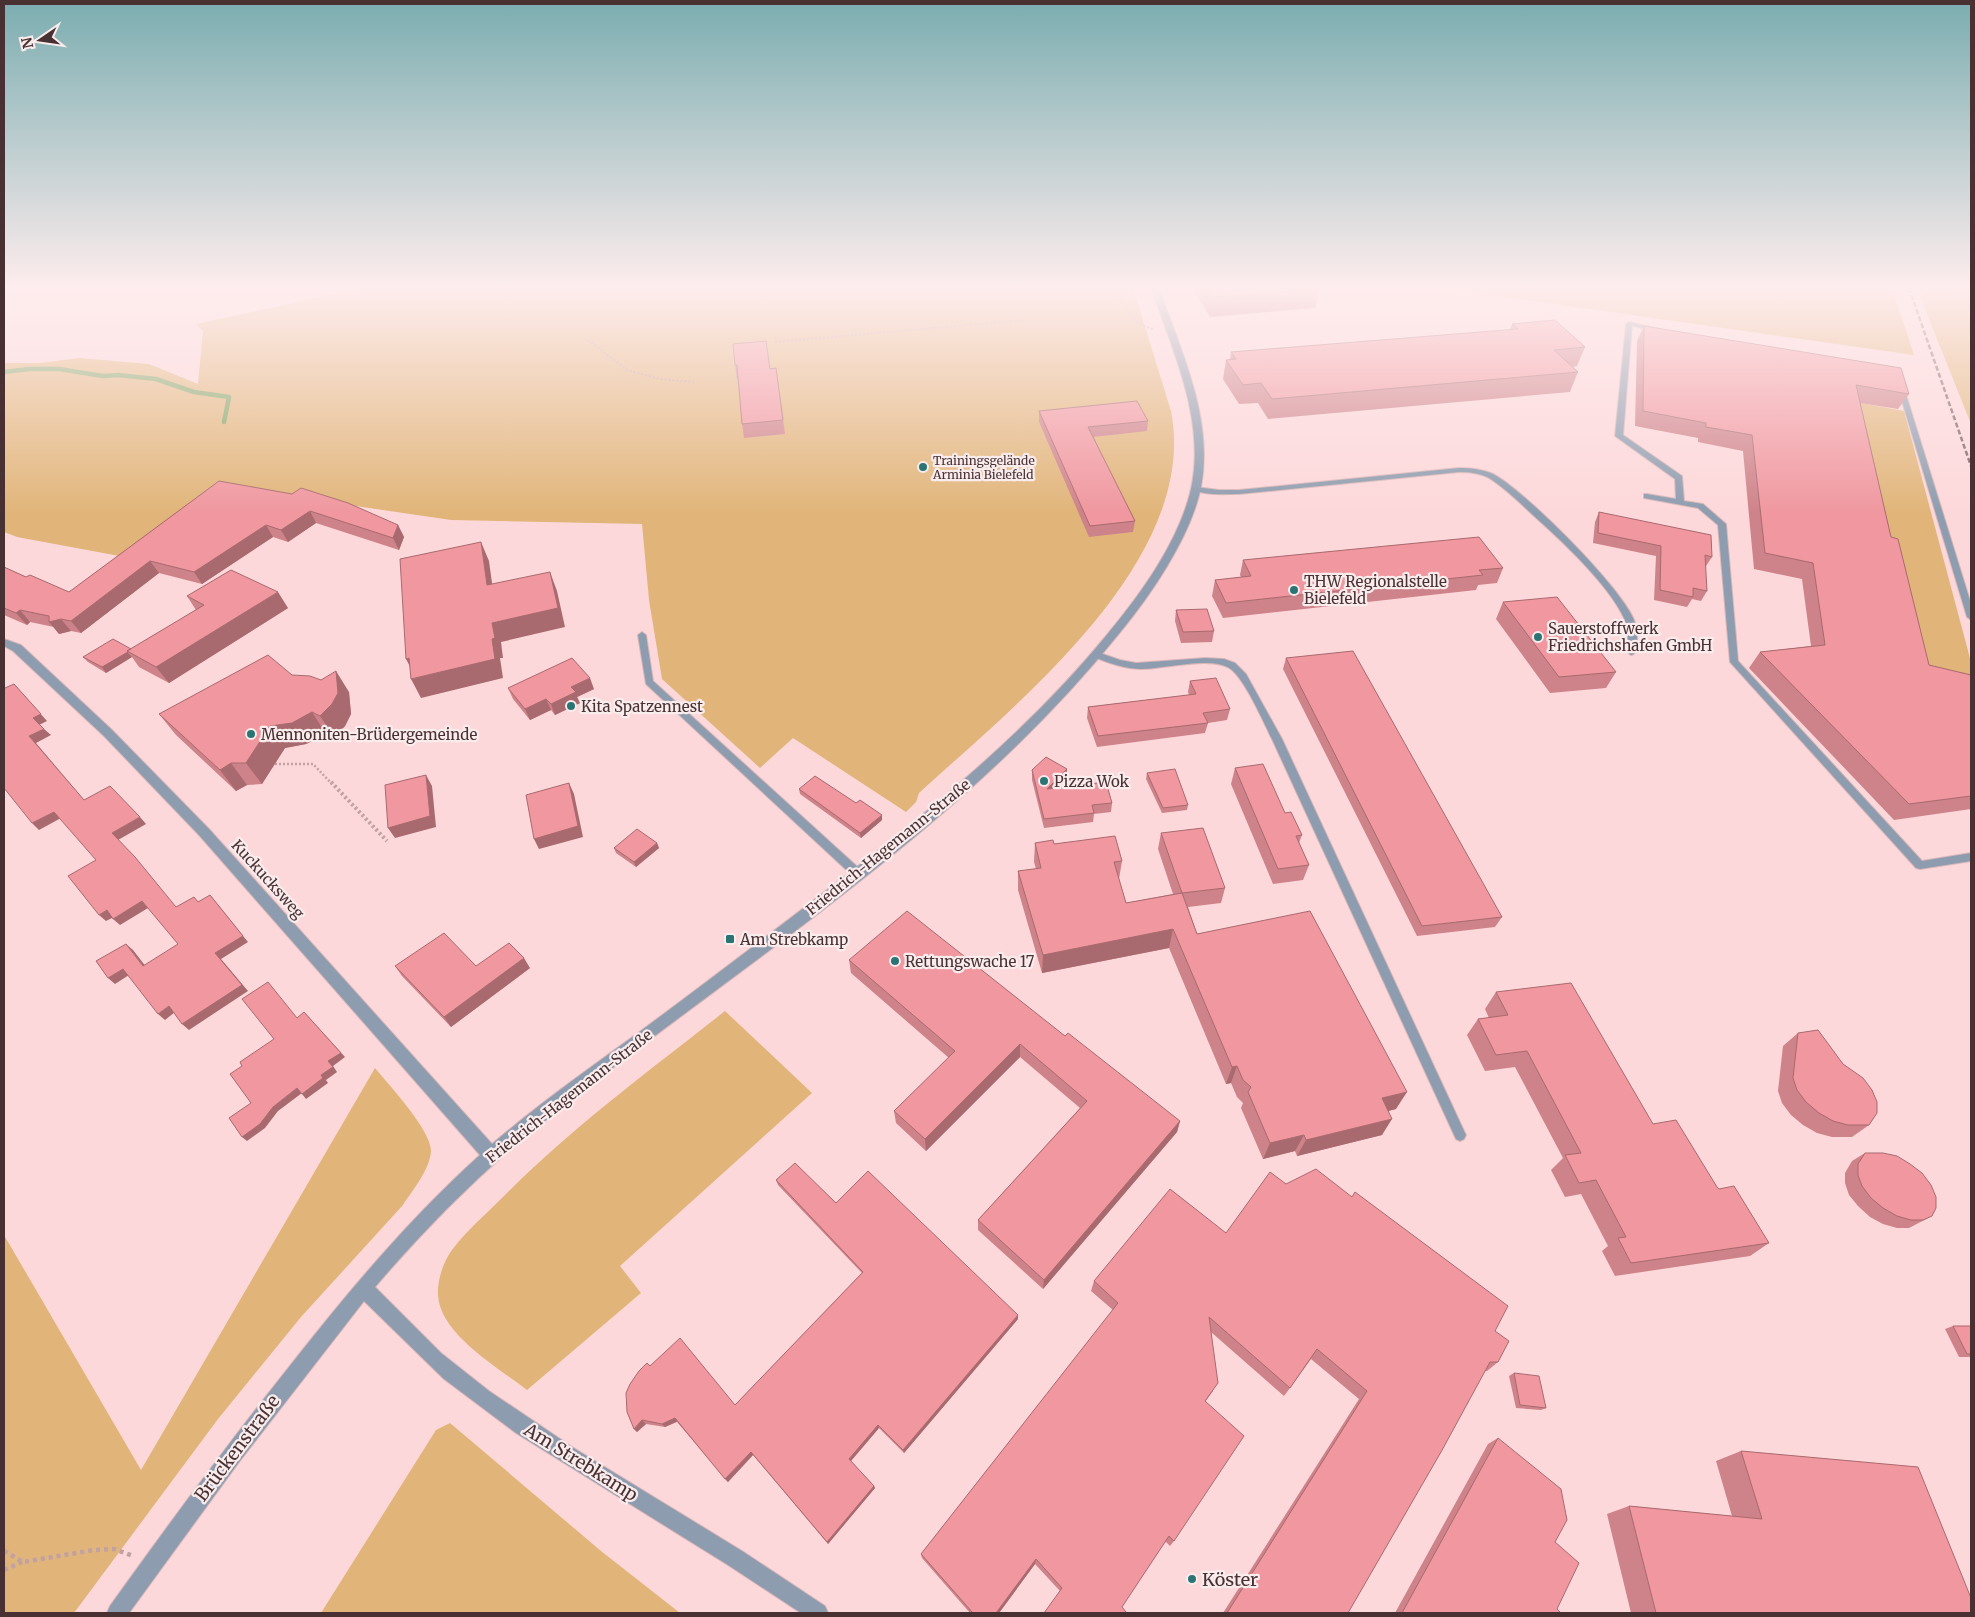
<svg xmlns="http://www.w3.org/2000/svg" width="1975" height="1617" font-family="Merriweather,serif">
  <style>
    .green { fill: #e1b579 }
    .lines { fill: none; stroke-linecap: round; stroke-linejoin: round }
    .stream { stroke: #79a35d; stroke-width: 4.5 }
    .service-casing { stroke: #d9b7b9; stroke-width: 2 }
    .minor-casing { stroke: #d9b7b9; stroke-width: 2 }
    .path-far3 { stroke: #c1a1a3; stroke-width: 2; stroke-dasharray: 2 2; stroke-linecap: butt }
    .path-far2 { stroke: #c1a1a3; stroke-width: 2.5; stroke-dasharray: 2 2; stroke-linecap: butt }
    .path-far1 { stroke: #c1a1a3; stroke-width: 4; stroke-dasharray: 2.5 2.5; stroke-linecap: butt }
    .path { stroke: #c1a1a3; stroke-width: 4.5; stroke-dasharray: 4 4; stroke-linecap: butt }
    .service { fill: #8d9cae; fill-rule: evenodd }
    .minor { fill: #8d9cae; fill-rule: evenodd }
    .rail { stroke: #7b5f61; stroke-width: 2.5; stroke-dasharray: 5 2.5; stroke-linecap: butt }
    .wall { fill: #ce8289 }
    .shaded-wall { fill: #a86a6f }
    .building { fill: #f0979f; stroke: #a86a6f }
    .poi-dot { fill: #2a7473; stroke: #f9eced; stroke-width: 2 }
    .labels { text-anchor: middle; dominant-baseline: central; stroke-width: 4.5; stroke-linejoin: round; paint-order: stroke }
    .far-poi-label { font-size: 12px; fill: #493133; stroke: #f9eced; text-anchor: start }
    .poi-label { font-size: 15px; fill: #493133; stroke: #f9eced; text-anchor: start }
    .street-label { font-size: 15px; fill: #493133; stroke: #f9eced }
    .near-street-label { font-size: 18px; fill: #493133; stroke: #f9eced }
    .near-poi-label { font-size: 18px; fill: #493133; stroke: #f9eced; text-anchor: start }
  </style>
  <rect width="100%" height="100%" fill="#fdd8da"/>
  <path class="green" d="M362 288H1133L1171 411C1200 560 1016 704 919 793L916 802 906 812 793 738 760 768 662 679 649 600 642 524 451 520 226 487 130 558 17 537 4 532V363H40L79 358 149 364 198 384 203 331 196 324Z
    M1442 288H1892L1914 355Z
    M1919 288H1971V424L1923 304Z
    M1845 400 1904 411 1971 662V695L1915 682Z
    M725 1011 812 1093 620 1266 641 1293 527 1390C499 1368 441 1335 438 1296 437 1281 443 1262 452 1250 466 1231 485 1215 502 1198 570 1129 649 1071 725 1011Z
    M375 1068C389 1085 431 1130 431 1151 430 1169 413 1190 403 1205L301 1317 218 1419 74 1613H4V1235L141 1470Z
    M450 1423 601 1551 680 1613H321L436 1430Z"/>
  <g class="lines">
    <path class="stream" d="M4 372 29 369H59L103 376 118 375 156 379 194 392 229 397 224 422"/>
    <g class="service-casing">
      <path id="service" d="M1629 322 1660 329 1657 331 1632 326 1623 435 1682 476 1684 501 1703 504 1726 524 1738 661 1922 861 1971 853V861L1920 869 1916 868 1730 662 1718 525 1698 508 1644 498V494H1647L1676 499 1675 479 1615 436 1626 324Z
        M1899 387 1904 388 1971 604V620L1967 617 1898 388Z
        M1459 468C1470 468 1482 469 1493 474 1525 491 1620 586 1634 620 1638 630 1638 644 1634 654L1631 655 1627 652C1628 641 1629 629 1624 618 1609 585 1561 540 1533 515 1519 502 1505 488 1489 478 1480 473 1469 472 1459 472L1239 494C1225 494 1204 496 1192 489L1196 487 1219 490H1239Z
        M642 632 646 635 653 681 862 871 863 874 862 877H854L646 684 638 635Z
        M1097 652 1120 660 1136 663 1205 658 1224 659 1235 663 1246 674 1282 739 1464 1131 1466 1135 1464 1139 1460 1141 1456 1139 1272 739C1263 721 1246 682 1232 670 1215 655 1164 669 1142 669 1125 669 1109 663 1094 657L1093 655 1094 653Z"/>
    </g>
    <g class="minor-casing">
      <path id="minor" d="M1151 288H1159C1181 351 1214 419 1201 487 1191 537 1149 598 1117 636 955 837 728 971 531 1132 474 1179 423 1231 375 1287L441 1353 489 1391 572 1447 742 1551 825 1606 828 1613H801L728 1565 516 1433 444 1379 364 1301 239 1462 129 1613H107L110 1606C168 1525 227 1445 289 1367 348 1292 409 1219 480 1155L199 835 104 736 13 651 4 646V639L21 645 112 730 209 829 492 1144C538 1105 588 1069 638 1033 703 985 767 936 831 887 930 811 1027 732 1106 636 1140 595 1179 542 1191 489 1206 421 1173 351 1151 288Z"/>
    </g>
    <path class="path-far3" d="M1115 288C1124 306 1131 324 1153 329
      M1951 288 1971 293
      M588 340 627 370 660 379 694 382
      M775 342 1026 320"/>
    <path class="path-far2" d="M275 764H313L332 784"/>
    <path class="path-far1" d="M331 782 387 841"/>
    <path class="path" d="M4 1551 23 1562 94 1550 114 1549 133 1556
      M4 1570 22 1562"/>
    <use href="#service" class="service"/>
    <use href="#minor" class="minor"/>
    <path class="rail" d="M1909 288 1971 466"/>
  </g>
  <path class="wall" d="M1193 288H1319L1320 289 1315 308 1210 317 1193 290Z
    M1512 324 1585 347 1577 366 1572 367 1578 372 1570 392 1268 419 1258 403 1239 404 1223 379 1226 360H1230L1231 352 1510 330Z
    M1644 326 1909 394 1898 409 1860 403 1891 537 1929 665 1971 675V809L1894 820 1749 668 1760 652 1811 646 1802 579 1754 569 1743 451 1698 442V438L1635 426 1637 341Z
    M735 365 770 369 776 368 785 434 744 438 742 424 738 379H737Z
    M1039 411 1148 421 1147 431 1093 437 1135 521 1133 532 1089 537 1039 422Z
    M219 481 398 525 404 537 399 550 316 523 288 542 273 537 202 584 159 573 81 633 71 631 59 634 54 627 30 622 27 625 4 615V567L26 577 69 592Z
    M1599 512 1712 557 1706 566H1705L1707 591 1701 601 1692 599 1687 607 1654 600 1656 556 1593 543 1595 522Z
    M1243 560 1503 568 1497 583 1478 585 1476 590 1223 618 1212 596 1215 580 1241 577 1240 575Z
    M187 596 288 608 169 683 139 667 132 657 106 673 88 662 83 657 131 649 196 610Z
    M1503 602 1616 672 1606 688 1550 693 1496 619Z
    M1176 610 1214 631 1212 642 1181 643 1175 621Z
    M1286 658 1502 917 1495 927 1417 936 1283 669Z
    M292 675 349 692 351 714 345 726 334 737 326 734 306 744 285 748 262 784 247 785 236 791 176 735 159 714Z
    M1190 681 1230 709 1227 720 1208 723 1205 733 1097 747 1087 718 1088 707 1189 695 1188 692Z
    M508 688 594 689 577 697 580 703 555 715 551 710 530 720 513 699Z
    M1235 768 1285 813 1302 835 1299 843 1309 865 1303 880 1273 884 1231 784Z
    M1032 770 1067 778 1057 788 1112 803 1111 812 1094 814 1093 822 1044 828 1032 780Z
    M1147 773 1188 805 1187 810 1162 813 1146 779Z
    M799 789 856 803 882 820 861 838 800 794Z
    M1161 833 1225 888 1221 903 1188 907 1197 934 1396 1109 1388 1111 1382 1135 1297 1156 1295 1151 1263 1159 1241 1108 1243 1103 1237 1097 1231 1083 1226 1084 1169 948 1042 973 1018 890V871L1036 869 1034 862 1035 843 1054 844 1122 861 1119 879 1126 903 1173 894 1158 849Z
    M657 843 659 848 636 867 616 853 614 848Z
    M849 960 1065 1036 1180 1121 1177 1132 1043 1289 978 1230V1220L1080 1108 1020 1057 926 1151 896 1123 894 1111 949 1058 851 973Z
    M395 966H476L530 968 451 1027 402 976Z
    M1496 992 1653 1124 1717 1187 1769 1243 1750 1256 1615 1276 1602 1251 1608 1246 1581 1194 1565 1197 1551 1170 1563 1158 1515 1067 1485 1071 1467 1035 1478 1019 1489 1018 1485 1009Z
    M1798 1033 1869 1125 1852 1137H1832L1817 1133 1803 1125 1791 1115 1782 1103 1778 1091 1783 1046Z
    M1865 1153 1932 1216 1909 1228H1897L1883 1224 1870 1217 1858 1206 1849 1195 1845 1183V1173L1852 1161Z
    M776 1180 836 1203 1018 1315V1319L904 1453 879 1428 851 1461 874 1486 875 1488 828 1544 753 1455 728 1482 677 1422 665 1427 646 1424 637 1432 634 1429 650 1366 735 1405 862 1273 778 1185Z
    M1286 1184 1495 1331 1498 1362 1487 1371H1485L1348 1613H1223L1359 1399 1311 1359 1290 1388 1284 1396 1211 1332 1213 1391 1205 1402 1174 1541 1170 1546 1166 1542 1060 1591 1035 1564 999 1613H970L922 1558 921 1554 1113 1310 1091 1291 1094 1281 1226 1233Z
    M1953 1326H1971V1357H1959L1945 1329Z
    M1514 1373 1546 1408 1541 1410 1516 1408 1509 1376Z
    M1498 1438 1555 1542 1557 1609 1561 1613H1395L1488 1444Z
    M1741 1451 1971 1613H1631L1607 1514 1629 1506 1732 1516 1716 1461Z"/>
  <path class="shaded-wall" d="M310 511 316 523 288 542 281 530Z
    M266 525 273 537 202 584 194 572Z
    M398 525 404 537 399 550 393 538Z
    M481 542 489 561 495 605 487 585Z
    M150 561 159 573 81 633 71 621Z
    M550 572 557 591 565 627 501 642 503 658H500L503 678 421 698 411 679 416 678 406 659 492 639V623Z
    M278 592 288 608 169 683 156 667Z
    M20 610 30 622 27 625 16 613Z
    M61 619 71 631 59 634 49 622Z
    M127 652 132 657 106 673 102 667Z
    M336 671 349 692 351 714 345 726 334 737 320 716Z
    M590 678 594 689 577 697 580 703 555 715 551 704 571 687Z
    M14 684 47 721 39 725 33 718Z
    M546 699 551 710 530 720 525 709Z
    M312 712 326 734 306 744 285 748 262 784 246 763 270 726Z
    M44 729 51 735 36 743 90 807 29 736Z
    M231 763 247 785 236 791 220 770Z
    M1067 769V778L1046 799 1047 789Z
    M426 775 432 786 436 827 395 838 388 828Z
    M569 783 574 794 583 837 539 849 534 839Z
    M54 812 61 818 39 830 32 823Z
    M882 815V820L861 838 860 833Z
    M140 817 146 824 118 840 112 833Z
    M657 843 659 848 636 867 634 862Z
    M210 895 248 942 221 959 248 991 189 1030 182 1024 215 953Z
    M142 901 148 908 120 925 113 919Z
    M107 910 114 917 106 921 99 915Z
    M1173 929 1169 948 1042 973 1043 955Z
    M126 944 133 950 150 972 143 966Z
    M524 958 530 968 451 1027 444 1017Z
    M123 969 129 975 115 984 108 978Z
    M169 1006 175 1012 165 1020 158 1014Z
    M304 1012 345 1057 333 1066 337 1072 326 1080 328 1083 306 1099 302 1094 321 1075 328 1061Z
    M1020 1044V1057L926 1151 925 1139Z
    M1237 1066 1231 1083 1226 1084 1232 1067Z
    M297 1088 302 1093 278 1111 265 1128 247 1141 242 1137 273 1107Z
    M1407 1092 1396 1109 1372 1115 1382 1098Z
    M1392 1119 1382 1135 1297 1156 1306 1140Z
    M1180 1121 1177 1132 1043 1289 1044 1280Z
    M1304 1135 1295 1151 1263 1159 1270 1143Z
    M1018 1315V1319L904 1453 903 1450Z
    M675 1418 678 1421 665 1427 662 1424Z
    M642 1420 646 1424 637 1432 634 1429Z
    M878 1425 879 1428 850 1462 849 1459Z
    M751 1452 753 1455 728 1482 725 1479Z
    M874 1486 875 1488 828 1544 827 1542Z
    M1036 1559 1035 1564 999 1613H996Z"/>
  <path class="building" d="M1207 288H1319L1320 289 1213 297Z
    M1555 320 1585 347 1554 350 1578 372 1272 399 1261 383 1243 385 1226 360 1236 359 1231 352 1518 329 1512 324Z
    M1644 326 1901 368 1909 394 1856 385 1891 537 1898 539 1929 665 1971 675V796L1909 804 1760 652 1825 645 1813 563 1765 553 1752 435 1706 427V423L1643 411Z
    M766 341 770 369 776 368 783 420 742 424 737 365H735L733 344Z
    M1137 401 1148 421 1088 427 1135 521 1090 526 1039 411Z
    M219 481 292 494 301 488 348 503 398 525 393 538 310 511 281 530 266 525 194 572 150 561 71 621 61 619 49 622V616L20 610 16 613 4 608V567L26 577 30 575 69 592Z
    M1599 512 1711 535 1712 557 1705 555 1707 591 1693 588V597L1660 590 1661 546 1598 533Z
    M1479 537 1503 568 1479 570 1483 575 1226 603 1215 580 1251 576 1243 560Z
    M481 542 487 585 550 572 558 608 492 623 495 638 492 639 495 659 411 679 409 658 406 659 400 559Z
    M231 570 278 592 156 667 127 651 204 605 187 596Z
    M1557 597 1616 672 1559 677 1503 602Z
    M1207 609 1214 631 1183 632 1176 610Z
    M113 639 131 649 127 651 128 652 102 667 83 657Z
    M1353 651 1502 917 1422 926 1286 658Z
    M268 655 292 675 310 676 321 680 336 671 338 693 332 704 320 716 312 712 292 723 270 726 246 763H231L220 770 159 714Z
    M572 658 590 678 571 687 576 692 551 704 546 699 525 709 508 688Z
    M1216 678 1230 709 1203 713 1208 723 1098 736 1088 707 1196 694 1190 681Z
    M14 684 41 714 33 718 44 729 29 736 84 800 110 786 140 817 112 833 135 857 176 907 194 897 198 902 210 895 243 936 215 953 242 985 182 1024 169 1006 158 1014 123 969 108 978 96 961 126 944 143 966 178 944 142 901 113 919 107 910 99 915 68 876 96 860 54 812 32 823 4 788V687L5 688Z
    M1046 757 1067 769 1047 789 1106 782 1112 803 1092 805 1094 813 1044 819 1032 770Z
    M1263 764 1285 813 1291 812 1302 835 1296 836 1309 865 1278 869 1235 768Z
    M1175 769 1188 805 1163 808 1147 773Z
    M426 775 430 816 388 828 385 785Z
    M815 776 856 803 860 800 882 815 860 833 799 789Z
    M569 783 578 826 534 839 526 795Z
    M1203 828 1225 888 1182 893 1161 833Z
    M637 829 657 843 634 862 614 848Z
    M1115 836 1122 861 1114 862 1126 903 1182 893 1197 934 1310 911 1407 1092 1382 1098 1392 1119 1306 1140 1304 1135 1270 1143 1248 1092 1251 1087 1243 1080 1237 1066 1232 1067 1173 929 1043 955 1018 871 1041 868 1035 843 1053 840 1054 844Z
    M907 911 1065 1036 1068 1033 1180 1121 1044 1280 978 1220 1087 1101 1020 1044 925 1139 894 1111 955 1051 849 960Z
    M444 933 476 966 509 943 524 958 444 1017 395 966Z
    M268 982 297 1018 304 1012 341 1053 328 1061 333 1067 321 1075 323 1078 302 1094 297 1088 273 1107 260 1124 242 1137 229 1118 251 1103 230 1074 242 1066 240 1062 274 1039 242 999Z
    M1571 983 1653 1124 1676 1120 1717 1187 1719 1189 1734 1186 1769 1243 1631 1263 1618 1238 1626 1237 1596 1180 1579 1183 1565 1155 1581 1153 1527 1051 1496 1055 1478 1019 1508 1015 1496 992Z
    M1818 1030 1843 1064 1863 1078 1872 1090 1877 1102V1113L1869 1125H1848L1833 1121 1819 1113 1806 1102 1797 1090 1793 1078 1798 1033Z
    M1865 1153H1883L1897 1156 1910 1164 1922 1173 1931 1185 1936 1197V1208L1932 1216 1923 1220H1911L1897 1216 1883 1208 1871 1198 1862 1186 1858 1175V1164Z
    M795 1163 836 1203 868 1171 1018 1315 903 1450 878 1425 849 1459 874 1486 827 1542 751 1452 725 1479 675 1418 662 1424 642 1420 634 1429 627 1412 626 1393 630 1384 639 1371 647 1363 650 1366 680 1338 735 1405 863 1272 776 1180Z
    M1316 1169 1352 1197 1355 1192 1508 1306 1495 1331 1509 1341 1498 1362H1490L1441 1452 1348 1613H1227L1367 1391 1317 1349 1290 1388 1209 1317 1218 1383 1205 1401 1244 1436 1174 1541 1169 1536 1122 1607 1126 1612 1125 1613H1044L1062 1588 1036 1559 996 1613H973L921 1554 1118 1303 1094 1281 1170 1189 1226 1233 1270 1172 1286 1184Z
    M1953 1326H1971V1354H1967Z
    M1514 1373 1539 1376 1546 1408 1520 1405Z
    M1498 1438 1561 1489 1567 1520 1555 1542 1579 1563 1557 1609 1561 1613H1402Z
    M1741 1451 1918 1467 1971 1598V1613H1656L1629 1506 1762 1519Z"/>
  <linearGradient id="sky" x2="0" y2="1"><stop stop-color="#7badb0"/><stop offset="0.56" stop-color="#feedee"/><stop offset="1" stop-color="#feedee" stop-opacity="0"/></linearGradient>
  <rect width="1975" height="514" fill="url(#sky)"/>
  <g class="poi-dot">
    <circle cx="923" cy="467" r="5"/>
    <circle cx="1294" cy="590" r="5"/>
    <circle cx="1538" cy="637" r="5"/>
    <circle cx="571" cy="706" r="5"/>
    <circle cx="251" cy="734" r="5"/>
    <circle cx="1044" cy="781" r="5"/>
    <rect x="725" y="934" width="10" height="10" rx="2.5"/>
    <circle cx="895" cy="961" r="5"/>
    <circle cx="1192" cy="1579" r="5"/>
  </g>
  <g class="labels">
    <g class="far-poi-label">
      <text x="933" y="460">Trainingsgelände<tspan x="933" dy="14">Arminia Bielefeld</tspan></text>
    </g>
    <g class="poi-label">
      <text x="1304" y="581">THW Regionalstelle<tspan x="1304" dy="17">Bielefeld</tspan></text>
      <text x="1548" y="628">Sauerstoffwerk<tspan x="1548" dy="17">Friedrichshafen GmbH</tspan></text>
      <text x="581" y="706">Kita Spatzennest</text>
      <text x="261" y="734">Mennoniten-Brüdergemeinde</text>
      <text x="1054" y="781">Pizza Wok</text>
      <text x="740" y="939">Am Strebkamp</text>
      <text x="905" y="961">Rettungswache 17</text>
    </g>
    <g class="street-label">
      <text transform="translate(888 847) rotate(-39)">Friedrich-Hagemann-Straße</text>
      <text transform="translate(268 879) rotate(48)">Kuckucksweg</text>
      <text transform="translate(569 1096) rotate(-38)">Friedrich-Hagemann-Straße</text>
    </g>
    <g class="near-street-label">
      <text transform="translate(237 1448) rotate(-53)">Brückenstraße</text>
      <text transform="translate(581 1462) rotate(32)">Am Strebkamp</text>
    </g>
    <g class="near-poi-label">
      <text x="1202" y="1579">Köster</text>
    </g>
  </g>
  <rect width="1975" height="1617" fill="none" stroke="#493133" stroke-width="10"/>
  <g transform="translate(40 40) rotate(257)" stroke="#f9eced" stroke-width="4" paint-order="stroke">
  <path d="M0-4L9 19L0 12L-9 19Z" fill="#493133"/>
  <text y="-8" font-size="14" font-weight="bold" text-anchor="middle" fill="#493133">N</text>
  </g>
</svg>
